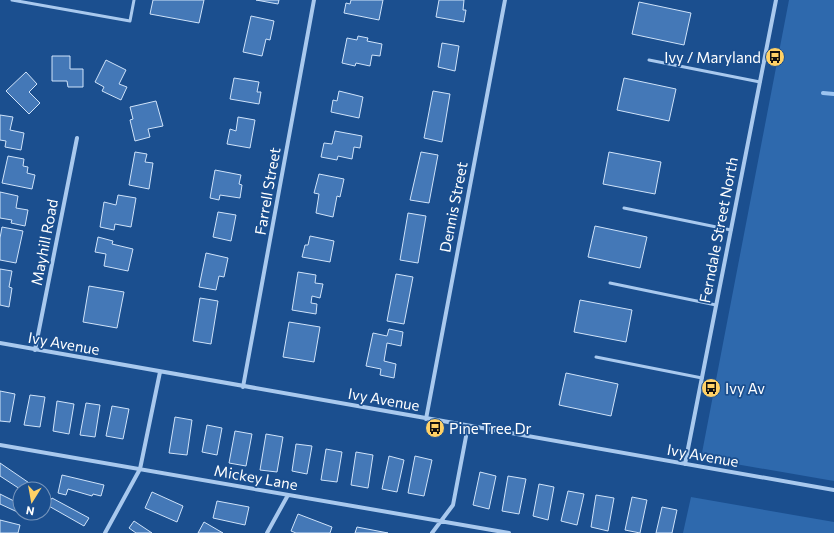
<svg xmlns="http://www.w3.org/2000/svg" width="834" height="533" font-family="Commissioner,sans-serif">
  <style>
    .green { fill: #2e69ad }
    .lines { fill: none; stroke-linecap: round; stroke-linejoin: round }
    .stream { stroke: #9cc4f0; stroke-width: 4 }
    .building { fill: #4478b7; stroke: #cfe3fa }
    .lane { stroke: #a9c9ee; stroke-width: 3 }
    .street { stroke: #a9c9ee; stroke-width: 4 }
    .labels { text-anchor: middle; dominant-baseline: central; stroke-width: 3.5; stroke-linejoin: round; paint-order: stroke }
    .poi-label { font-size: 15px; fill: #fff; stroke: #1b4f8f; text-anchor: start }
    .street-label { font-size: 15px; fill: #fff; stroke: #1b4f8f }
  </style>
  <rect width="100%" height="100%" fill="#1b4f8f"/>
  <path class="green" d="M789 0H834V481L701 458Z
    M691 497 834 522V533H683Z"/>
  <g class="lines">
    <path class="stream" d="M823 93 834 94"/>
  </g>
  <path class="building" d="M153 0H204L199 23 150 14Z
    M256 0H279L278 4Z
    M351 0H383L379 20 344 13 346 3 350 4Z
    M439 0H464L463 10H466L464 22 436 17Z
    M639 2 691 13 684 45 632 34Z
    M251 16 274 21 270 40 266 39 262 56 243 52Z
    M358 36 368 38 367 41 382 44 380 56 372 55 370 66 356 63 355 66 342 63 347 38 357 40Z
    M442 43 459 46 455 71 438 67Z
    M52 56H70V69H83V87H68L67 81H52Z
    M106 60 126 70 119 84 127 87 121 100 102 91 104 87 95 82Z
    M26 72 37 84 29 92 40 103 29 114 6 91Z
    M234 78 259 82 257 92H261L259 104 230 99Z
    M624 78 676 89 669 121 617 110Z
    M339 91 363 97 359 118 331 112 333 100 337 101Z
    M433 91 450 94 442 142 424 138Z
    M156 101 163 126 148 129 150 137 135 141 130 120 133 119 130 107Z
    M0 115 13 117 10 130 24 133 21 150 5 147 6 141 0 140Z
    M238 117 255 120 250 148 227 144 230 129 236 131Z
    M335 131 362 136 360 148 354 147 352 159 338 156 337 160 321 157 324 143 332 144Z
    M135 152 147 154 145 162 153 163 149 189 129 185Z
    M421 152 438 155 429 203 410 200Z
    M609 152 661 162 655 194 603 184Z
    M8 156 24 159 23 166 28 167 27 173 35 175 32 189 2 183Z
    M215 170 241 175 239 184 242 185 240 198 220 195 219 200 210 198Z
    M319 174 344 179 340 197 337 196 333 217 316 213 319 194 314 193Z
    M0 192 18 196 16 208 28 210 25 226 11 223 12 220 0 218Z
    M118 195 136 198 131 227 115 224 114 230 100 227 104 202 116 205Z
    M218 212 236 215 231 241 213 237Z
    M408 213 426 216 418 263 400 260Z
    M595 226 647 237 640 268 588 257Z
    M2 227 23 231 16 263 0 260V238Z
    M310 236 334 241 330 262 302 257 305 245H308Z
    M98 237 113 241 112 244 133 249 128 271 104 266 106 254 95 252Z
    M206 253 228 258 224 277 219 276 216 290 199 287Z
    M0 269 12 271 9 287 12 288 9 307 0 305Z
    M298 272 316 275 315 283 323 284 320 298 312 296 311 303 317 304 316 314 292 310Z
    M396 274 413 277 404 324 387 321Z
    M89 286 124 292 117 328 83 322Z
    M200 298 218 301 211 344 193 341Z
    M580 300 632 310 626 342 574 332Z
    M289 322 320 327 314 362 283 357Z
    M389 329 403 332 401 346 387 343 384 361 396 364 394 378 380 375 381 369 366 366 373 333 387 336Z
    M566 373 618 384 611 416 559 405Z
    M0 391 15 394 10 422 0 421Z
    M30 395 45 397 40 427 24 425Z
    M57 401 74 404 69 434 53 431Z
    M86 403 100 405 95 437 80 435Z
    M112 406 129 409 123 439 106 436Z
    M175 417 192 420 187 455 169 453Z
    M207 425 222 428 217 455 202 452Z
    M235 431 252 434 246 466 229 463Z
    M266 434 283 437 277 472 260 470Z
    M296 444 312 446 307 474 292 471Z
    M326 449 342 452 337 482 321 480Z
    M356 452 373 455 368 488 351 485Z
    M389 456 404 460 397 492 382 489Z
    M415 456 432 460 424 496 408 493Z
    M0 463 38 489H20L0 476Z
    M480 472 496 476 489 509 473 505Z
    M62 475 104 485 101 496 93 494 92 496 68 489 66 495 58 493Z
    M508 476 526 479 519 514 502 511Z
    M539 484 554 487 548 520 533 516Z
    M568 491 584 494 577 525 561 521Z
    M152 492 183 506 177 522 145 508Z
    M0 494 20 504V513H25L24 515 0 504Z
    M596 495 614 498 608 531 591 527Z
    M632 497 647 500 640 533 625 530Z
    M52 498 89 518 84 526 47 505Z
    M217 501 249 507 245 525 213 518Z
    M662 507 677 510 672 533H656Z
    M298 514 332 527 330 533H296L291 531Z
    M0 520 20 525 18 533H0Z
    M134 521 152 533H136L129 528Z
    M204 522 223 533H198Z
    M357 527 388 533H355Z"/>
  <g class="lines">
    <path class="lane" d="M12 0 130 21 134 0
      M649 60 760 82
      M624 208 731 230
      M610 283 716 305
      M596 357 702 378"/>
    <path class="street" d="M0 343 834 490
      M35 350 77 138
      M243 387 314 0
      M426 419 505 0
      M0 445 509 533
      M685 464 776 0
      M105 533 140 469 160 372
      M267 533 288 495
      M432 533 453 505 468 426"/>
  </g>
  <defs>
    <g id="bus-disc" transform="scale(1)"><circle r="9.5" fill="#ffd166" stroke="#1b4f8f"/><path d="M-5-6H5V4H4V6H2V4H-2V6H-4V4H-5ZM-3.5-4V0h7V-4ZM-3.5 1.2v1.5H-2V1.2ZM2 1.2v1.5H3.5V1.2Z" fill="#111"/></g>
  </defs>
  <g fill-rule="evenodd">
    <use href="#bus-disc" x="775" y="57"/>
    <use href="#bus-disc" x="711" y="388"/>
    <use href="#bus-disc" x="435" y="428"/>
  </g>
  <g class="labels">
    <g class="poi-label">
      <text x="761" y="57" text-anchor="end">Ivy / Maryland</text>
      <text x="725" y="388">Ivy Av</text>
      <text x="449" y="428">Pine Tree Dr</text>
    </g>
    <g class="street-label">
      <text transform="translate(267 191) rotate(-80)">Farrell Street</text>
      <text transform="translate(453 207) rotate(-79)">Dennis Street</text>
      <text transform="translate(718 230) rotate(-79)">Ferndale Street North</text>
      <text transform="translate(44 242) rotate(-79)">Mayhill Road</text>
      <text transform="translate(64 343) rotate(10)">Ivy Avenue</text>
      <text transform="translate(384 399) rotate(10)">Ivy Avenue</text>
      <text transform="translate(703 455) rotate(10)">Ivy Avenue</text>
      <text transform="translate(256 477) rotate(10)">Mickey Lane</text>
    </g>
  </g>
  <g transform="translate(32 501) rotate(191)"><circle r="19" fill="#1b4f8f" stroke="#7695bc"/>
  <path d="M0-3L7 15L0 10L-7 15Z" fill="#ffd166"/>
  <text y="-6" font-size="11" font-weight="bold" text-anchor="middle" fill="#ffffff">N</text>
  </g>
</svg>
